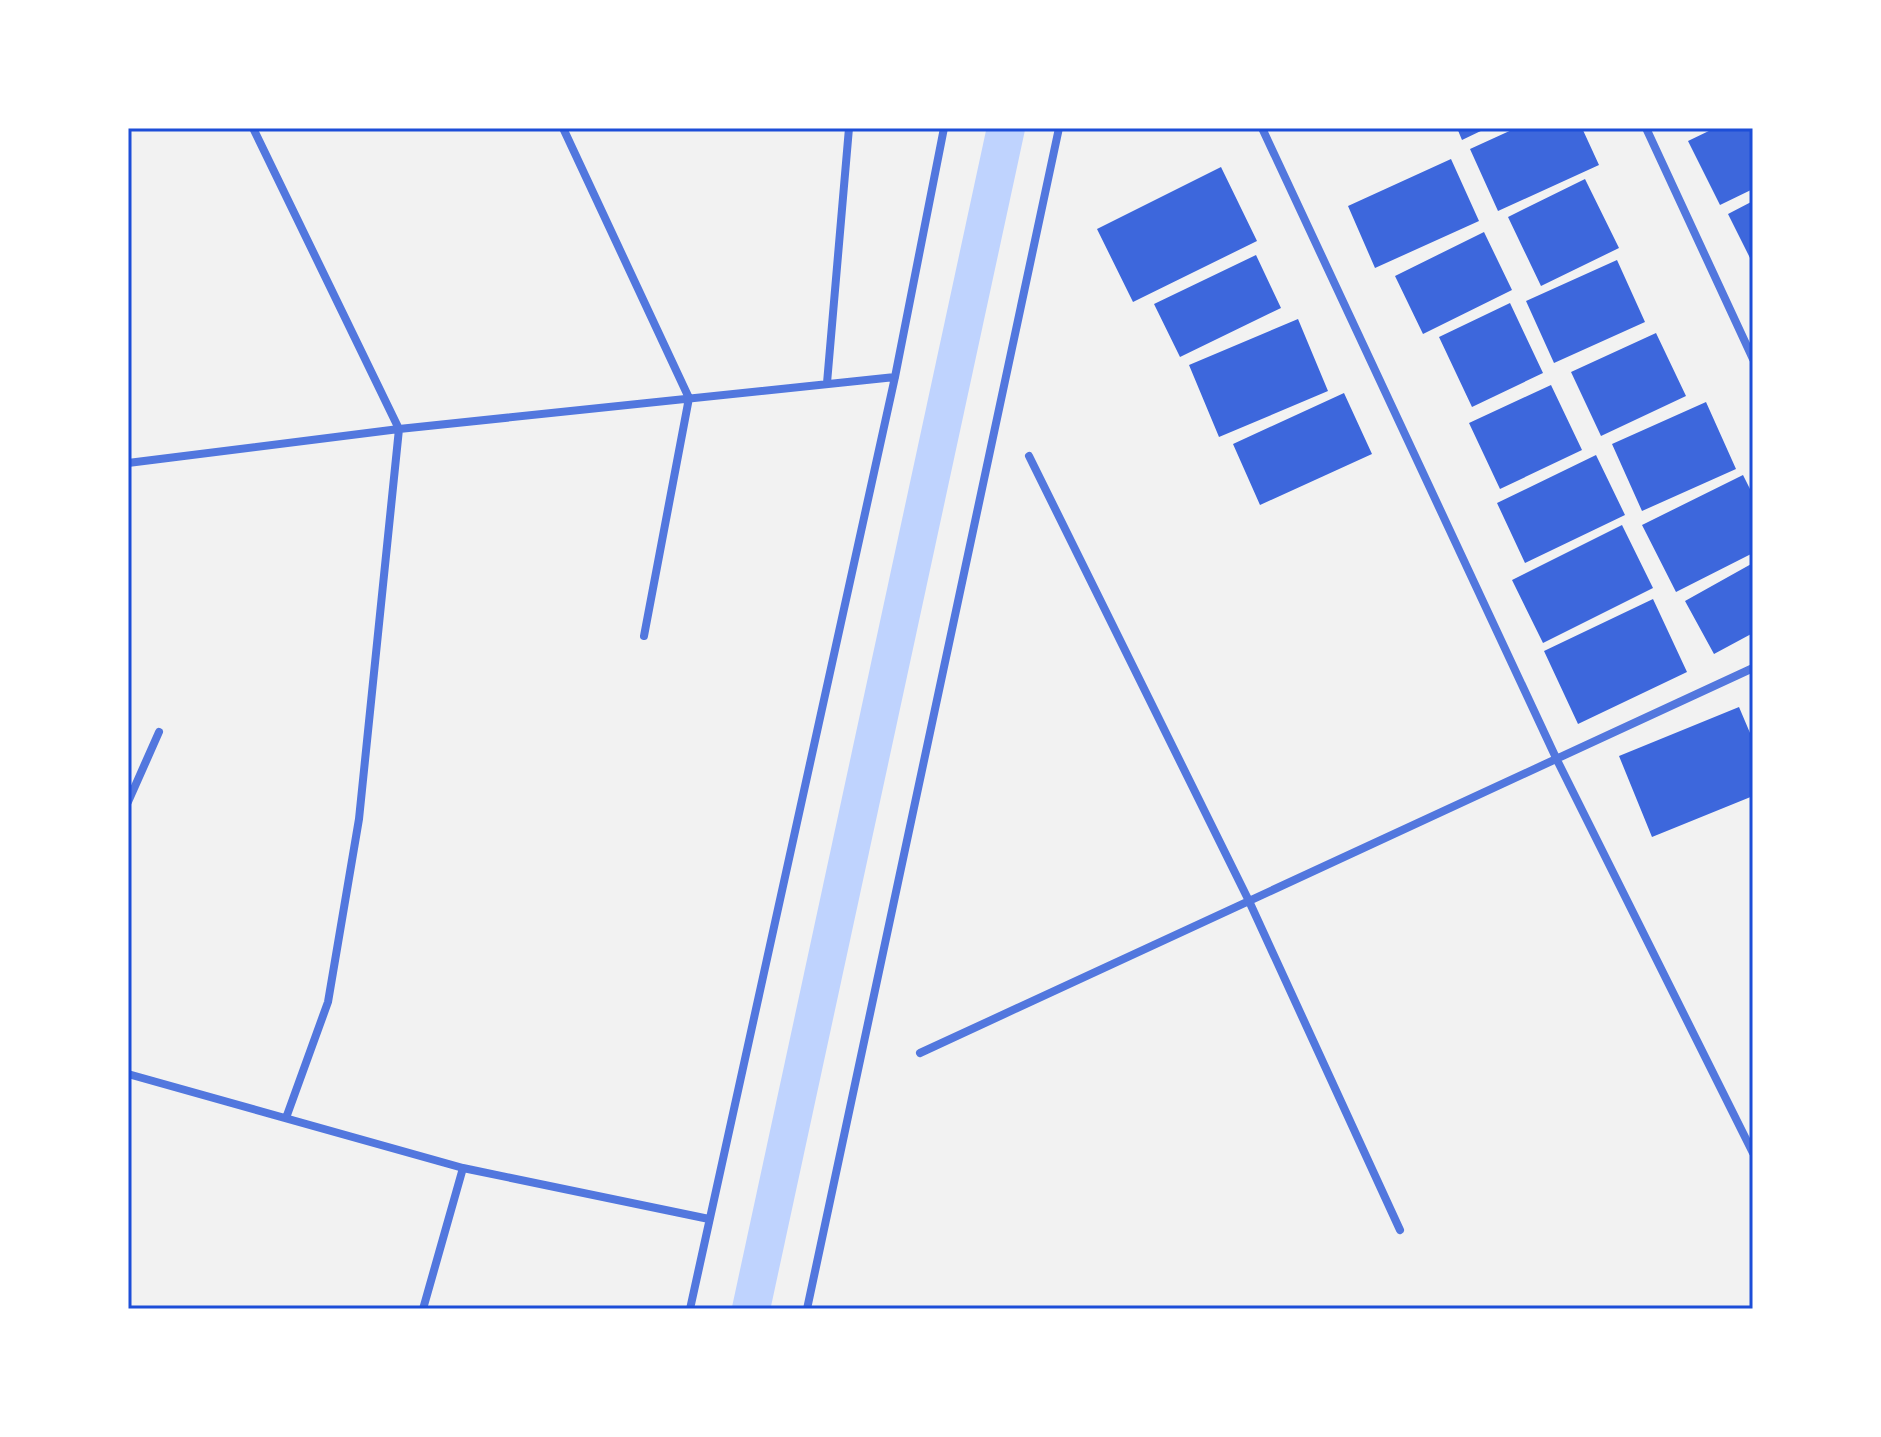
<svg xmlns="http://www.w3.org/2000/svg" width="1881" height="1437" font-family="'Roboto Condensed',sans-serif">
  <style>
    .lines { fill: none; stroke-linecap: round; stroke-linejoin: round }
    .canal { stroke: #bfd3fe; stroke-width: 38 }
    .building { fill: #3d67dc }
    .minor { stroke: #5277de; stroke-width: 8 }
    .neatline { fill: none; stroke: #1d4ed8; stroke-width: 3 }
  </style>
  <rect width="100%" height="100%" fill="#f2f2f2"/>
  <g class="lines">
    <path class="canal" d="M751 1309 1006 128"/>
  </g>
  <path class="building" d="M1457 128H1487L1462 140Z
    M1516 128H1582L1599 165 1498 211 1470 149Z
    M1715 128H1753V189L1720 205 1688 141Z
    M1451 159 1479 221 1375 268 1348 206Z
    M1221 167 1257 241 1133 302 1097 229Z
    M1585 179 1619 248 1541 286 1508 217Z
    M1753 201V264L1728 214Z
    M1484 232 1512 290 1423 334 1395 276Z
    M1256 255 1281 308 1180 357 1154 304Z
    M1617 260 1645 322 1554 363 1526 301Z
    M1510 303 1543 373 1472 407 1439 337Z
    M1298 319 1328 391 1219 437 1189 365Z
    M1656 333 1686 396 1601 436 1571 372Z
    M1551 385 1582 450 1500 489 1469 423Z
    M1344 393 1372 454 1260 505 1233 444Z
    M1706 402 1736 469 1642 511 1612 444Z
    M1596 455 1625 515 1525 563 1497 503Z
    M1743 475 1753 495V553L1676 592 1642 525Z
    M1622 525 1653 588 1543 643 1512 580Z
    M1753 563V633L1714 654 1685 601Z
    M1653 599 1687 672 1578 724 1544 651Z
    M1739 707 1753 740V796L1652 837 1619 756Z"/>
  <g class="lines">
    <path class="minor" d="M253 128 399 429 359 819 328 1002 286 1118
      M563 128 689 398 644 636
      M1262 128 1557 760 1753 1153
      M1646 128 1753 359
      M827 383 849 128
      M1029 456 1249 901 1400 1230
      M128 463 399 429 895 377
      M128 802 159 732
      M920 1053 1753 668
      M128 1074 463 1168 709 1219
      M423 1309 463 1168
      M690 1309 895 377 944 128
      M807 1309 1059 128"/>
  </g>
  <rect width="1881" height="1437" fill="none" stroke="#ffffff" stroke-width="260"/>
  <rect x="130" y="130" width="1621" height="1177" class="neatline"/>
</svg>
